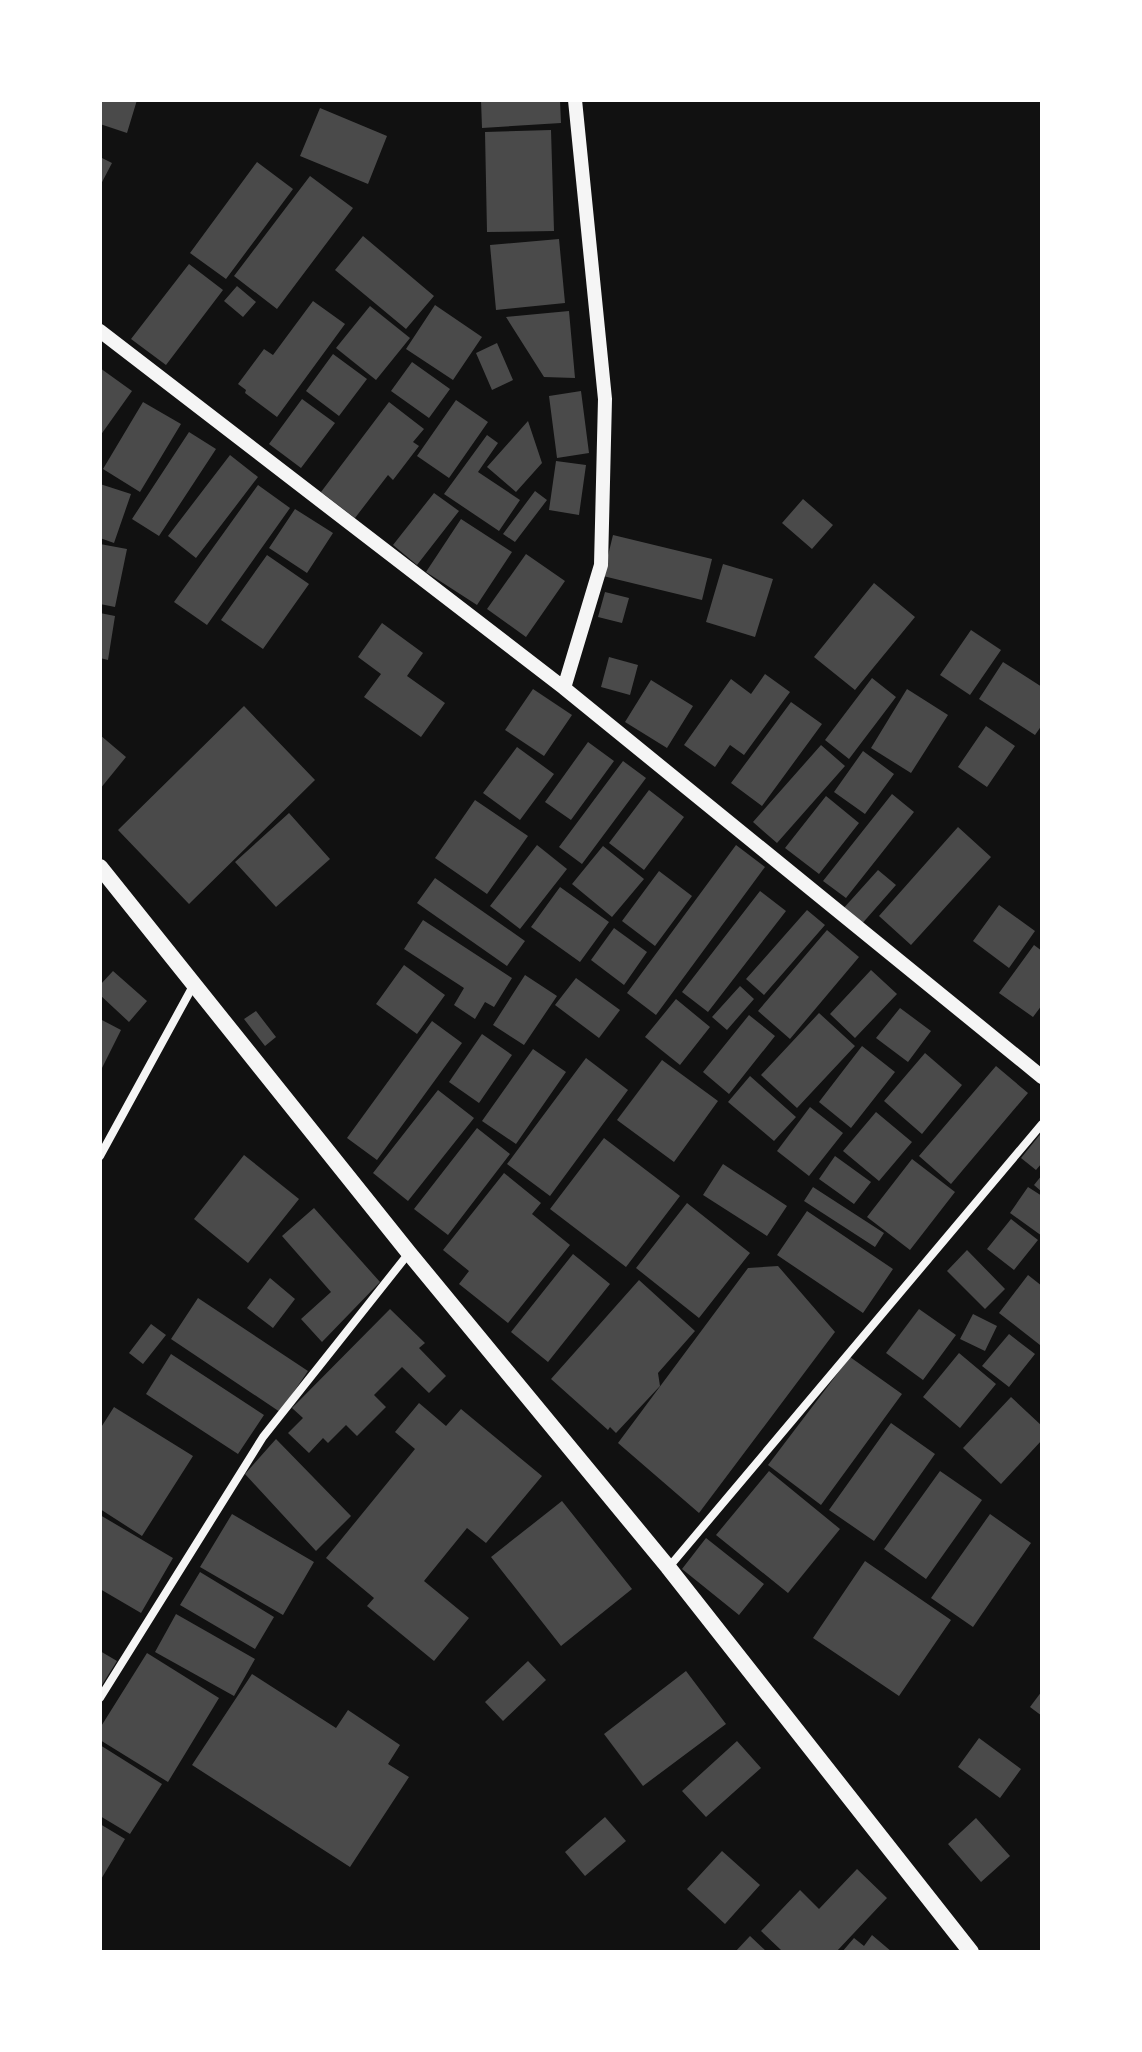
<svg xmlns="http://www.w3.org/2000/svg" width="1142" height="2052" font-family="'PT Sans Narrow',sans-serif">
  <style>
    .building { fill: #4a4a4a }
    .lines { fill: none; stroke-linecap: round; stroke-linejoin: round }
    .minor { stroke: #f5f5f5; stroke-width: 8 }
    .tertiary { stroke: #f5f5f5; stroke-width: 14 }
    .secondary { stroke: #f5f5f5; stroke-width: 16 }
  </style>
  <rect width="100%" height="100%" fill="#111"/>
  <path class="building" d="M100 100H137L127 133 100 124Z
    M481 100H560L561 123 482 128Z
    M320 108 387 136 368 184 300 156Z
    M551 130 554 231 487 232 485 132Z
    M100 157 112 163 100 186Z
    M257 162 293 189 226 279 190 253Z
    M310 176 353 208 277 309 234 276Z
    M363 236 434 296 406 329 335 270Z
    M559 239 565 303 496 310 490 245Z
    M189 264 223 290 166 365 131 339Z
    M237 286 256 302 243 317 224 301Z
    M313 301 345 324 277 417 245 393 246 390 238 384 264 349 273 355Z
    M435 305 482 337 453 380 406 349Z
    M370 306 410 338 376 380 336 348Z
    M569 311 575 378 544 377 506 317Z
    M497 343 513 380 492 390 476 353Z
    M333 354 367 379 339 416 306 391Z
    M412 362 450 389 429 418 391 391Z
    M100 368 132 391 100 436Z
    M581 391 589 453 557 458 549 396Z
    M302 399 335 423 301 468 269 444Z
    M456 400 488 422 449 478 417 456Z
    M143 402 181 424 140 492 103 469Z
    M389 402 424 429 413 442 419 446 393 480 388 475 355 518 321 492Z
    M528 421 542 463 516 492 487 467Z
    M189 432 216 449 159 536 132 519Z
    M487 435 498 443 478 472 520 500 499 531 444 494Z
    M230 455 258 477 196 558 168 536Z
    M556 461 586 465 579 515 549 510Z
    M100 484 131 494 114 543 100 538Z
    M258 485 290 508 207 625 174 602Z
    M535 491 547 500 515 542 503 534Z
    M434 493 459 511 417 565 393 545Z
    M803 499 833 525 812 549 782 523Z
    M295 509 333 533 307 573 269 548Z
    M461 519 512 552 477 605 426 572Z
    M613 535 712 559 702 600 603 576Z
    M100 544 127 549 115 607 100 604Z
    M526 554 565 581 526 637 487 609Z
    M267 555 309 584 263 649 221 620Z
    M723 564 773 579 755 637 706 622Z
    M874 583 915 617 855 690 814 657Z
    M605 592 629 598 622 623 598 617Z
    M100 613 115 616 108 660 100 658Z
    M382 623 423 653 407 676 445 703 421 737 364 697 381 674 358 657Z
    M971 630 1001 650 970 695 940 675Z
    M609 657 638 665 630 695 601 687Z
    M1003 662 1042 687V725L1035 735 979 699Z
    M765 674 790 692 744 755 730 745 715 767 684 745 731 679 751 694Z
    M872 678 896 697 849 759 825 740Z
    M651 680 693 706 667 748 625 722Z
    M533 689 572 715 544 756 505 730Z
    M907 689 948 715 911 773 871 748Z
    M791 702 822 724 762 806 731 783Z
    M244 706 315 780 189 904 118 830Z
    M986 726 1015 746 987 787 958 767Z
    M100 735 126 757 100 789Z
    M588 742 614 761 571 820 545 802Z
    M821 745 845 766 777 843 753 822Z
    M517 747 554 774 520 820 483 793Z
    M863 751 894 774 865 814 834 792Z
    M623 761 646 778 582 864 559 847Z
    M649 790 684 817 644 870 609 843Z
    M892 794 914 812 846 898 823 881Z
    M826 796 859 823 819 874 785 848Z
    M475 800 528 836 487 894 435 858Z
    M289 813 330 859 276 907 235 862Z
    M958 827 991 857 911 945 879 916Z
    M537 845 567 869 520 929 490 906Z
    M736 845 765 867 656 1015 627 993Z
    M603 846 644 879 612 917 572 884Z
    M878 870 896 885 860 926 842 910Z
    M659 871 692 896 655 946 622 921Z
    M435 878 525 941 507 966 417 903Z
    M560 887 609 922 580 962 531 927Z
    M760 891 786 911 708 1012 682 992Z
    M999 905 1035 931 1009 968 973 941Z
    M807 910 825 925 764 995 746 979Z
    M423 920 512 978 494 1007 485 1002 475 1019 454 1005 464 988 404 949Z
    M614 928 647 952 624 985 591 960Z
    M827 930 859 957 790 1039 758 1011Z
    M1034 945 1042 951V1005L1033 1017 999 993Z
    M404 965 445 995 417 1034 376 1004Z
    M871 970 897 994 855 1038 830 1014Z
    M113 971 147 1001 129 1022 100 995V985Z
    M525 975 557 996 524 1045 493 1025Z
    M576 978 620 1010 599 1038 555 1005Z
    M740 986 754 999 727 1030 712 1017Z
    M676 999 710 1027 680 1065 645 1037Z
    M900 1008 931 1031 908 1062 876 1038Z
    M256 1011 276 1037 265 1046 244 1019Z
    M819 1013 855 1046 797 1108 761 1075Z
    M749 1015 775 1036 729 1094 703 1072Z
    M100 1019 121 1030 100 1072Z
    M432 1021 462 1043 377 1160 347 1138Z
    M482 1034 512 1055 479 1103 449 1082Z
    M862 1046 895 1072 851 1128 819 1102Z
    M533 1049 566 1072 516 1144 482 1121Z
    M925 1053 962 1085 922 1134 884 1101Z
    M586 1058 628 1090 550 1196 507 1164Z
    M662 1060 718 1101 674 1162 617 1120Z
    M996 1066 1028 1093 951 1184 919 1156Z
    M750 1076 796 1117 774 1141 728 1102Z
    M438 1090 474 1118 408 1201 373 1173Z
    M810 1107 843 1133 809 1176 777 1151Z
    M876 1112 912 1142 879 1181 843 1151Z
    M477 1128 510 1154 448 1235 414 1209Z
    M1042 1132V1163L1036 1170 1021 1158Z
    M604 1138 680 1196 626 1267 550 1209Z
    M244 1155 299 1199 248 1263 194 1219Z
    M835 1156 871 1182 854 1204 819 1179Z
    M912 1159 955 1192 910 1250 867 1217Z
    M723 1164 787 1206 767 1236 703 1195Z
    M504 1173 541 1203 532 1214 570 1245 508 1323 459 1284 469 1271 443 1250Z
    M1042 1175V1192L1034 1185Z
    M813 1187 884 1233 875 1247 804 1201Z
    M1028 1187 1042 1196V1236L1010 1213Z
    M687 1203 750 1253 699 1318 636 1268Z
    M314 1208 380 1282 322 1342 301 1319 331 1292 282 1236Z
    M807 1211 893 1269 863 1313 777 1255Z
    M1011 1219 1038 1240 1014 1270 987 1249Z
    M967 1250 1005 1289 985 1309 947 1271Z
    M573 1254 610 1284 548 1362 511 1332Z
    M778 1266 835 1332 699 1513 618 1443 748 1268Z
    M1028 1275 1042 1286 1040 1345 999 1313Z
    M270 1278 295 1299 273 1328 247 1308Z
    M639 1280 695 1331 658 1373 660 1386 616 1433 610 1427 608 1430 551 1379Z
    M198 1298 308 1371 280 1412 171 1339Z
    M390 1309 425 1343 419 1348 446 1376 429 1393 402 1367 374 1395 386 1407 357 1436 346 1425 328 1443 323 1438 309 1453 288 1433 303 1418 292 1408Z
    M919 1309 956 1335 923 1380 886 1353Z
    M973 1314 997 1326 985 1351 960 1339Z
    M151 1324 166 1335 143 1364 129 1353Z
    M1009 1334 1035 1354 1009 1387 982 1366Z
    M959 1353 996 1384 960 1428 923 1397Z
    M171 1354 264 1415 238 1454 146 1394Z
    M850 1357 902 1394 821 1505 768 1465Z
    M1011 1397 1042 1426V1440L1001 1484 963 1448Z
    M419 1403 446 1426 461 1409 542 1476 486 1543 467 1528 424 1581 469 1618 434 1661 367 1606 374 1598 326 1558 415 1449 395 1432Z
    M114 1407 193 1456 142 1536 100 1509V1429Z
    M891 1423 935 1454 874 1541 829 1510Z
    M276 1439 351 1516 316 1551 245 1474Z
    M769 1471 840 1529 788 1593 716 1535Z
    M940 1471 982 1500 926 1579 884 1549Z
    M562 1501 632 1589 561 1646 491 1557Z
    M232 1514 314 1562 283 1615 200 1567Z
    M990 1514 1031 1543 973 1627 931 1598Z
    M100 1515 173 1558 141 1613 100 1589Z
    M706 1538 764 1584 739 1615 682 1569Z
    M865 1561 951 1620 899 1696 813 1638Z
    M200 1572 274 1617 255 1649 180 1605Z
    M176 1614 255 1659 234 1696 155 1652Z
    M100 1651 117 1661 100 1688Z
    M147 1653 219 1698 168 1782 100 1740V1728Z
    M528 1661 546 1680 503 1721 485 1702Z
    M686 1671 726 1724 643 1786 604 1734Z
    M252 1674 336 1728 348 1710 400 1745 388 1764 409 1777 350 1867 192 1765Z
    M1042 1691V1716L1030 1707Z
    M979 1738 1021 1769 1000 1798 958 1767Z
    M737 1741 761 1768 706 1817 682 1791Z
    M100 1745 162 1784 130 1834 100 1816Z
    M605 1817 626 1841 585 1876 565 1852Z
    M976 1818 1010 1856 981 1882 948 1844Z
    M100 1824 125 1839 100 1881Z
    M722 1851 760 1885 725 1924 687 1889Z
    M857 1869 887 1898 836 1952H778L781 1950 761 1931 800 1890 819 1909Z
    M872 1935 892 1952H842L854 1938 864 1946Z
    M750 1936 767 1952H735Z"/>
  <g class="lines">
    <path class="minor" d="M100 1156 193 986
      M669 1567 1042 1124
      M100 1698 263 1437 409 1253"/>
    <path class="tertiary" d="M100 331 564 688 1042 1077
      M564 688 601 565 605 399 575 100"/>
    <path class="secondary" d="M100 867 409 1253 668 1567 971 1952"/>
  </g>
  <rect width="1142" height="2052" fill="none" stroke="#ffffff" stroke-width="204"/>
</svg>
